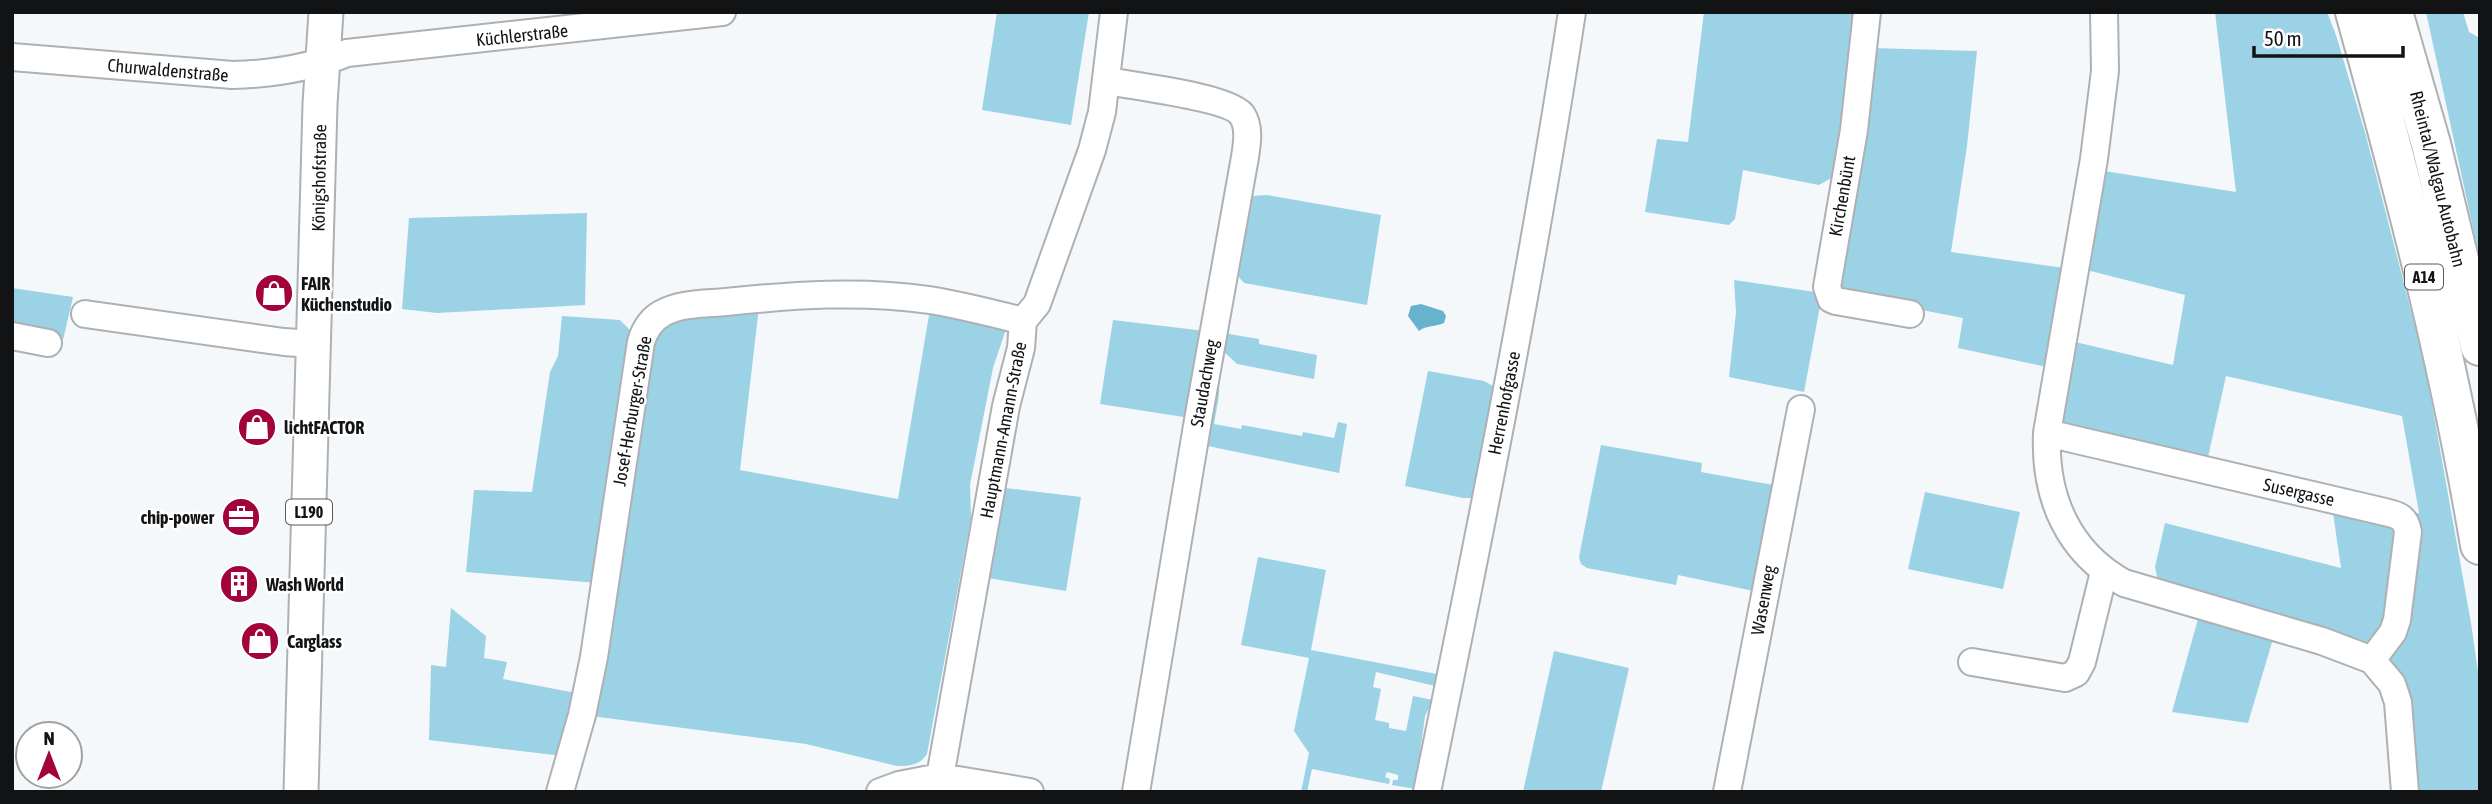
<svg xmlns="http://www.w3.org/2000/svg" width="2492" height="804" font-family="'Asap Condensed',sans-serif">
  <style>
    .green { fill: #9bd2e6 }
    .water { fill: #67b3ce }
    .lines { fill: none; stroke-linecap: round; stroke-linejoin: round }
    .minor-casing { stroke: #adb1b3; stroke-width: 30 }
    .major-casing { stroke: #adb1b3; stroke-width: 37 }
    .highway-casing { stroke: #adb1b3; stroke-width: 42 }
    .minor { stroke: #fff; stroke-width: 26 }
    .major { stroke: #fff; stroke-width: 33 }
    .highway { stroke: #fff; stroke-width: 38 }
    .labels { text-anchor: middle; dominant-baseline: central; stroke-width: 5; stroke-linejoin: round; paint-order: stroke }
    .shield { fill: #fff; stroke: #595a5a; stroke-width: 2 }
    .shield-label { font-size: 16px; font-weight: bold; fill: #121314 }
    .street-label { font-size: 18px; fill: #121314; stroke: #fff }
    .poi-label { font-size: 18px; font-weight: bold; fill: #121314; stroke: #fff; text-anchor: start }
  </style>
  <rect width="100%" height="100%" fill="#f4f8fa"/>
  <path class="green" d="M997 12H1089L1071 125 982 110Z
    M1704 12H1863L1835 176 1819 185 1743 170 1735 219 1729 225 1645 212 1657 139 1688 142Z
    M2215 12H2327L2336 35 2366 136 2425 365 2471 623 2480 686V792H2413L2390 657 2402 631 2417 513H2419L2402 416 2226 376 2206 466 2057 431 2071 341 2173 365 2185 295 2075 267 2092 169 2236 192Z
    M2426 12H2463L2469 32 2480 38V260Z
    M1872 48 1977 51 1967 146 1951 252 2064 268 2047 367 1958 348 1963 318 1839 294Z
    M1267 195 1381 215 1367 305 1244 283 1233 270 1251 196Z
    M587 213 585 305 437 313 402 309 409 218Z
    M1734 280 1815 292 1821 301 1804 392 1729 377 1736 312Z
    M12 288 73 297 63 340 12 331Z
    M759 307 740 470 898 499 930 309 1006 329 993 368 970 485 971 518 927 754C920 765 910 766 897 766L806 744 591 716 654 336 674 319Z
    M562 316 620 320 632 332 597 583 466 572 474 490 532 492 550 372 558 356Z
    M1113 320 1205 331 1190 418 1100 404Z
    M1223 333 1259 339V344L1317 355 1314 379 1237 364 1222 350Z
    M1428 371 1484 381 1495 387 1475 498H1463L1405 486Z
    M1219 378V395L1214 424 1241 429 1242 425 1302 436 1303 432 1334 438 1338 422 1347 424 1339 473 1203 445Z
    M1601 445 1702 463 1701 472 1779 486 1758 592 1678 575 1676 585 1587 568 1581 564 1579 557Z
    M997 487 1081 497 1066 591 982 577Z
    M1925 492 2020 512 2003 589 1908 569Z
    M2332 506 2398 526C2397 543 2397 603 2391 616 2385 630 2374 641 2359 644L2158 581 2155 567 2165 523 2341 568Z
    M1258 557 1326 570 1311 650 1437 674 1435 686 1376 672 1373 687 1381 689 1375 720 1389 723V728L1406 731 1413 696 1433 700 1425 716 1415 789 1392 785 1393 780H1398V775L1387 772 1385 777 1390 779 1389 784 1312 769 1307 792H1301L1309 753 1294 731 1309 658 1241 645Z
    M451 608 486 636 484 658 507 662 503 679 581 694 563 756 429 740 431 665 446 667Z
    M2198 619 2273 639 2248 723 2172 712Z
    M1554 651 1629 668 1601 792H1523Z"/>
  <path class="water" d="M1421 304 1443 311 1446 316 1444 323C1436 327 1426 325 1419 331L1408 316 1411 306Z"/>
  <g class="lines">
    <g class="minor-casing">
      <path id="minor" d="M1867 12 1854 130 1827 287 1831 299 1836 301 1910 314
        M2104 12 2105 71 2094 159 2047 433C2044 497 2068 552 2124 583L2322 641 2372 660 2392 684 2398 702 2405 792
        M12 57 233 75C274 74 310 68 347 53L722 12
        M1107 81C1133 86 1229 97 1242 115 1250 127 1247 144 1245 157L1198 420 1136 792
        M85 314 284 342 314 344
        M12 336 48 343
        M2047 433 2385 512C2399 515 2406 518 2408 532L2397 620 2393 632 2372 660
        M1972 662 2065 678 2076 673 2082 662 2104 572
        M940 777 1006 406 1021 348 1023 321 1037 304 1092 150 1102 112 1114 12
        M560 792 582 715 594 657 641 342C645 329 651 319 663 313 681 303 706 304 726 302 794 295 861 290 929 300 961 305 992 313 1023 321
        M880 792 899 785 940 777 1030 792
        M1427 792C1480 533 1532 274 1572 12
        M1727 792 1801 409"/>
    </g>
    <g class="major-casing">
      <path id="major" d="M301 792 320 104 326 12"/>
    </g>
    <g class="highway-casing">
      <path id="highway" d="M2355 12C2404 188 2450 365 2480 545
        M2393 12 2431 144 2480 346"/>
    </g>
    <use href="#minor" class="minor"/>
    <use href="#major" class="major"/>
    <use href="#highway" class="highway"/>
  </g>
  <defs>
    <g id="shop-disc" transform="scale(2.0125)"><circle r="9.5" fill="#a2033a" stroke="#fff"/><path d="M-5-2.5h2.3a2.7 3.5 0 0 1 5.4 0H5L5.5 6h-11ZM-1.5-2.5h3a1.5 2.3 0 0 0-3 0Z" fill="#fff"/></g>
    <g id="office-disc" transform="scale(2.0125)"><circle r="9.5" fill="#a2033a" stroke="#fff"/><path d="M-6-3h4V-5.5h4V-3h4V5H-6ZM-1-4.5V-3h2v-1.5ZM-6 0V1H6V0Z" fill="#fff"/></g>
    <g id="building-disc" transform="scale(2.0125)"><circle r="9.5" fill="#a2033a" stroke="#fff"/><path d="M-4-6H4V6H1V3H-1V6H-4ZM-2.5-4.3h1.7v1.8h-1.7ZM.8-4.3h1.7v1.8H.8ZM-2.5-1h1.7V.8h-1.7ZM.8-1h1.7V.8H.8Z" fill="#fff"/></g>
  </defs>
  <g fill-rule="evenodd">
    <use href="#shop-disc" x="274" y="293"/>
    <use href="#shop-disc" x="257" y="427"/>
    <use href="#office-disc" x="241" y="517"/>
    <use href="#building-disc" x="239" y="584"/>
    <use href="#shop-disc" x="260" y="641"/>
  </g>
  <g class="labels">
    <g class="shield">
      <rect x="2405" y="264.5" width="38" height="25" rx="5"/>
      <rect x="286" y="499.5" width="46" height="25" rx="5"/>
    </g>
    <g class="shield-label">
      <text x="2424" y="277">A14</text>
      <text x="309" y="512">L190</text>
    </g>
    <g class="street-label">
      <text transform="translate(522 35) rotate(-6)">Küchlerstraße</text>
      <text transform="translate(168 70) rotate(5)">Churwaldenstraße</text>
      <text transform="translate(319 178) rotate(-89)">Königshofstraße</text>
      <text transform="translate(2438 179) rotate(76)">Rheintal/Walgau Autobahn</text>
      <text transform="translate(1842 196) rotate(-80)">Kirchenbünt</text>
      <text transform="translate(1204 383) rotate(-80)">Staudachweg</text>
      <text transform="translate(1504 403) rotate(-79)">Herrenhofgasse</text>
      <text transform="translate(632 411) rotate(-80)">Josef-Herburger-Straße</text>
      <text transform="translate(1003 430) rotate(-79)">Hauptmann-Amann-Straße</text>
      <text transform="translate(2299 492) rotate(13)">Susergasse</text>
      <text transform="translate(1763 600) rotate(-80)">Wasenweg</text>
    </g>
    <g class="poi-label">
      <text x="301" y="283">FAIR<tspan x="301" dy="21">Küchenstudio</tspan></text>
      <text x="284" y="427">lichtFACTOR</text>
      <text x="214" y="517" text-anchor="end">chip-power</text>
      <text x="266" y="584">Wash World</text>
      <text x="287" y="641">Carglass</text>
    </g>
  </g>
  <rect width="2492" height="804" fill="none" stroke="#121314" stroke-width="28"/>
  <g transform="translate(49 755)"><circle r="33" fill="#ffffff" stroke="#a0a1a1" stroke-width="2"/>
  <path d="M0-5L12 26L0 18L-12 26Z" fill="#a2033a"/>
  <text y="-10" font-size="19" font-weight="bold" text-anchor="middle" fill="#121314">N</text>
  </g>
  <path d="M2254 46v10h149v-10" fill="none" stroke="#121314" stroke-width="3.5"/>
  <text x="2264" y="46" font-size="21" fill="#121314" stroke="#ffffff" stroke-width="5" paint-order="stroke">50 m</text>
</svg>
